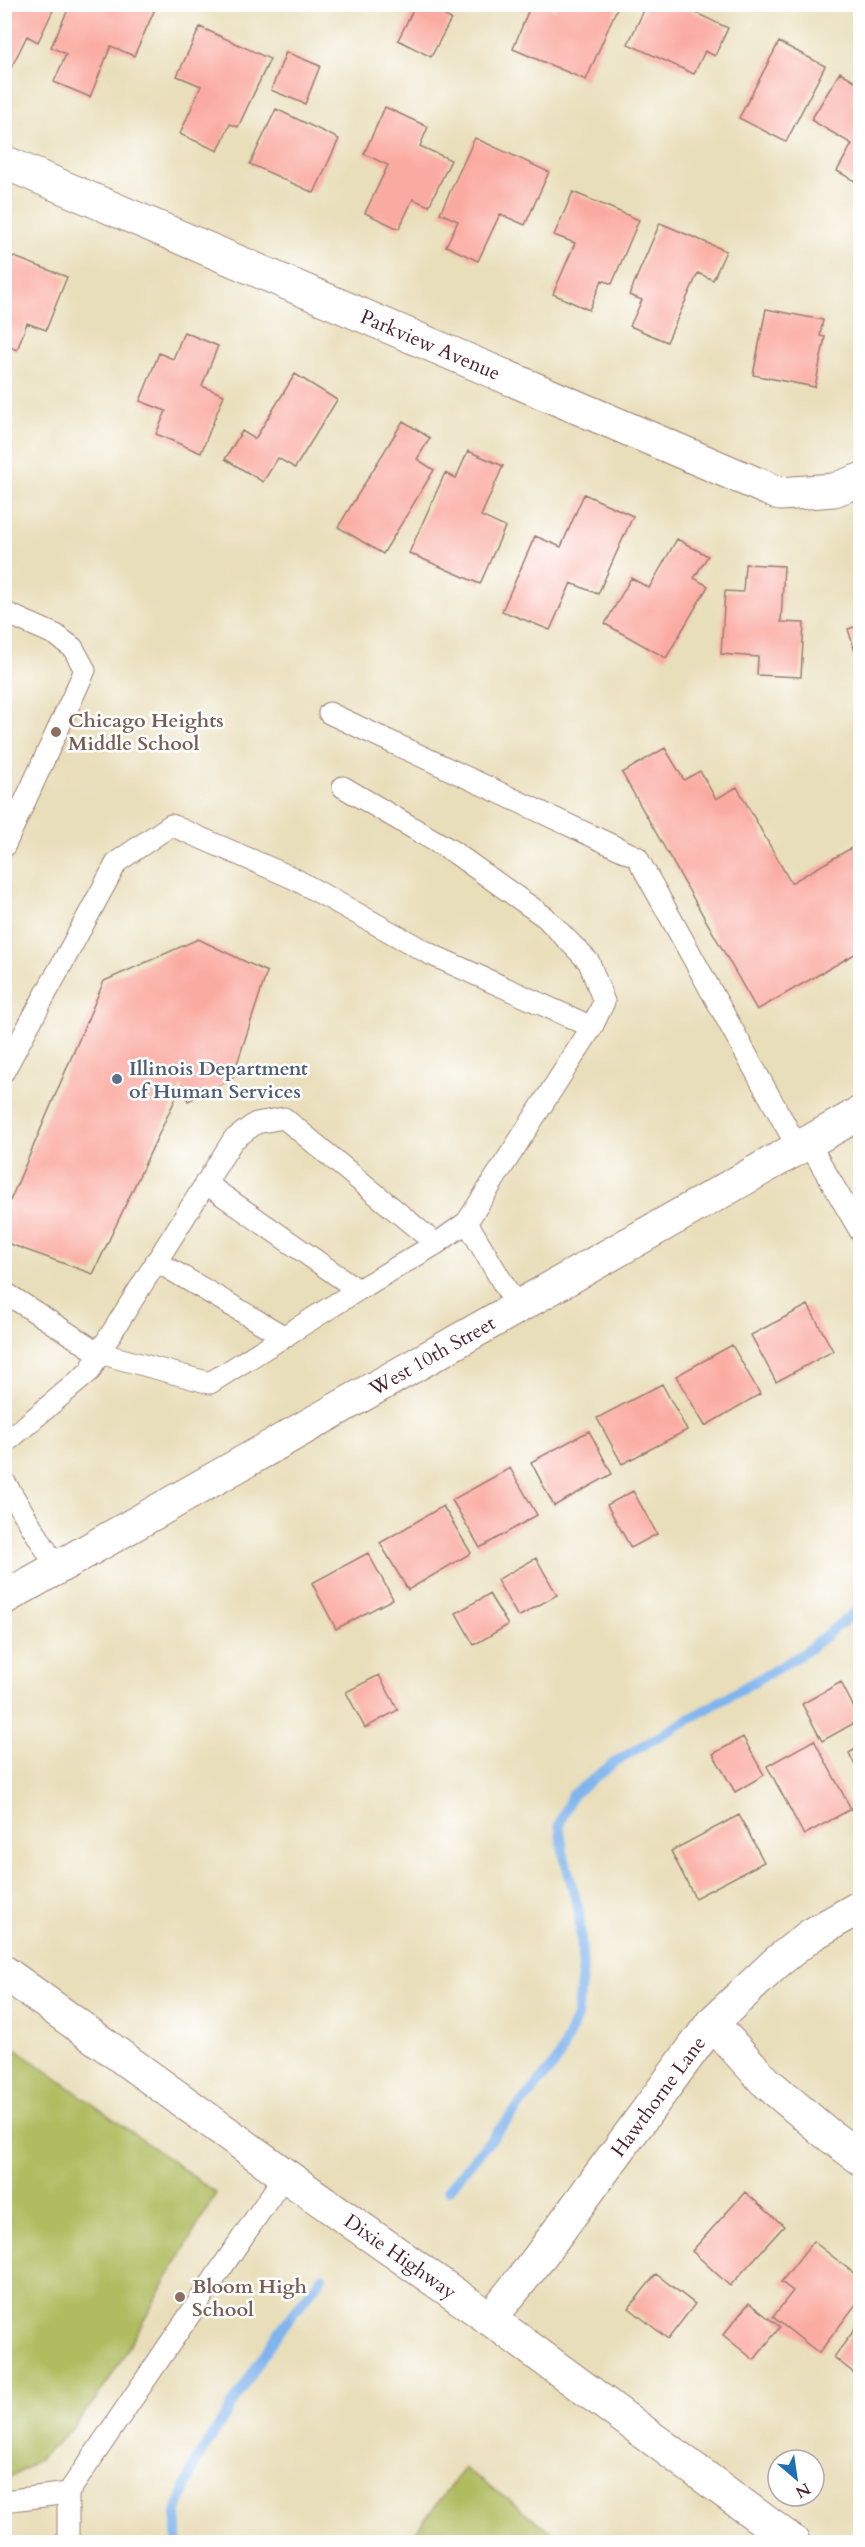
<svg xmlns="http://www.w3.org/2000/svg" width="865" height="2547" font-family="Cardo,serif">
  <style>
    .green { fill: #afbc5f; stroke: #7c6e45; stroke-width: 1.5 }
    .lines { fill: none; stroke-linecap: round; stroke-linejoin: round }
    .stream { stroke: #7fb4ed; stroke-width: 10 }
    .building { fill: #faaba1 }
    .lane-casing { stroke: #9a7e72; stroke-width: 23 }
    .street-casing { stroke: #9a7e72; stroke-width: 35 }
    .secondary-casing { stroke: #9a7e72; stroke-width: 35 }
    .lane { stroke: #fff; stroke-width: 21 }
    .street { stroke: #fff; stroke-width: 33 }
    .secondary { stroke: #fff; stroke-width: 33 }
    .education-dot { fill: #8d6e63; stroke: #fff; stroke-width: 2 }
    .service-dot { fill: #5c6f8a; stroke: #fff; stroke-width: 2 }
    .labels { text-anchor: middle; dominant-baseline: central; stroke-width: 5; stroke-linejoin: round; paint-order: stroke }
    .street-label { font-size: 20px; fill: #4a1f2b; stroke: #fff }
    .education-label { font-size: 20px; font-weight: bold; fill: #785e54; stroke: #fff; text-anchor: start }
    .service-label { font-size: 20px; font-weight: bold; fill: #4e5e75; stroke: #fff; text-anchor: start }
  </style>
  <rect width="100%" height="100%" fill="#fff"/>
  <filter id="ink" filterUnits="userSpaceOnUse"><feTurbulence type="fractalNoise" baseFrequency=".0167" numOctaves="2"/><feDisplacementMap in="SourceGraphic" scale="12" xChannelSelector="R" yChannelSelector="G"/><feConvolveMatrix kernelMatrix="1 2 1 2 8 2 1 2 1" color-interpolation-filters="sRGB"/></filter>
  <filter id="wash" filterUnits="userSpaceOnUse"><feTurbulence type="fractalNoise" baseFrequency=".008" numOctaves="4" result="noise"/><feDisplacementMap in="SourceGraphic" scale="24" xChannelSelector="R" yChannelSelector="G"/><feGaussianBlur stdDeviation="1.35" result="paint"/><feColorMatrix in="noise" values="0 0 0 0 0 0 0 0 0 0 0 0 0 0 0 0 0 1.4 0 .05"/><feComposite in="paint" operator="in"/></filter>
  <g filter="url(#wash)">
    <rect width="100%" height="100%" fill="#e9deba"/>
    <path class="green" d="M5 2041 216 2193C195 2230 174 2267 153 2304 116 2371 76 2445 5 2480Z
      M464 2468 566 2542H408Z"/>
    <g class="lines">
      <path class="stream" d="M448 2190 558 2060 577 2017 583 1968 579 1912 564 1856 559 1825 572 1795 618 1760 804 1653 860 1608
        M177 2542V2510L195 2463 278 2333 322 2277"/>
    </g>
    <g id="blocks">
      <path class="building" d="M4 4H56L38 42 27 36 11 68 4 64Z
        M106 4H145L155 9 134 56 111 46 90 97 54 82 66 54 51 47 70 5H90L104 10Z
        M416 4H423L451 19 431 57 398 40Z
        M531 4H541L555 10 558 4H608L617 8 586 80 513 49Z
        M647 4H677L728 28 715 56 705 51 694 74 628 44Z
        M200 27 270 59 238 127 230 124 218 151 180 134 201 86 177 76Z
        M779 42 825 66 786 142 739 118Z
        M286 52 320 66 305 104 271 90Z
        M840 72 860 84V184L837 171 852 144 811 120Z
        M385 107 428 127 420 146 451 160 429 206 413 199 399 229 365 213 388 165 364 154Z
        M276 109 339 139 314 193 250 164Z
        M475 138 549 172 525 225 500 214 478 261 446 246 458 221 440 213Z
        M573 192 639 220 612 284 602 280 589 310 553 294 575 243 554 235Z
        M660 223 726 251 713 280 698 273 667 342 630 326 642 300 629 295Z
        M4 253 67 277 46 330 27 323 17 350 4 345Z
        M766 309 823 320 820 336 825 337 815 387 753 375Z
        M184 332 218 346 202 386 224 395 201 453 156 434 166 411 140 401 159 353 173 359Z
        M295 374 337 400 295 468 278 458 263 482 225 459 242 431 255 439Z
        M403 421 430 438 417 459 434 470 383 554 338 527Z
        M468 451 503 466 481 516 505 527 480 584 409 553 445 473 456 478Z
        M584 494 633 516 598 594 571 583 550 630 502 611 535 536 561 547Z
        M677 539 708 556 694 578 708 586 666 658 605 624 631 578 649 588Z
        M745 564 784 566 781 622 804 623 801 677 757 675 758 657 721 654 725 591 743 592Z
        M860 625V668L848 629Z
        M665 748 684 780 700 771 716 799 737 787 791 883 860 843V951L757 1010 622 773Z
        M198 939 267 972 232 1079 188 1101 182 1085 93 1274 4 1242V1215L104 981Z
        M808 1305 833 1351 776 1382 751 1335Z
        M732 1345 760 1394 705 1426 676 1376Z
        M662 1384 687 1430 622 1464 597 1418Z
        M589 1431 612 1474 554 1506 531 1462Z
        M510 1468 537 1515 480 1548 452 1500Z
        M633 1491 657 1534 631 1548 607 1505Z
        M443 1506 471 1553 408 1590 380 1543Z
        M368 1553 393 1599 336 1629 312 1583Z
        M536 1558 557 1595 518 1617 497 1580Z
        M489 1594 508 1625 474 1645 456 1613Z
        M379 1675 398 1710 365 1728 346 1692Z
        M841 1682 860 1720 822 1741 802 1704Z
        M743 1737 764 1775 735 1792 713 1754Z
        M814 1740 851 1809 804 1835 767 1766Z
        M860 1746V1775L849 1753Z
        M739 1815 764 1862 695 1898 671 1851Z
        M745 2192 784 2226 730 2286 692 2251Z
        M813 2241 860 2278V2299L819 2353 773 2317 793 2291 781 2282Z
        M656 2274 695 2304 668 2339 629 2308Z
        M749 2303 780 2327 754 2360 723 2335Z
        M858 2325 860 2326V2378L834 2357Z"/>
    </g>
  </g>
  <g filter="url(#ink)">
    <use href="#blocks" fill-opacity="0" stroke="#9a7e72" stroke-width="1.5"/>
    <g class="lines">
      <g class="lane-casing">
        <path id="lane" d="M4 612 56 635 73 648 85 670 4 847
          M329 713 637 857 798 1148
          M343 787 452 851 545 917 589 962 604 1002 592 1027
          M4 1071 117 862 171 825 293 878 430 954 592 1027 467 1222 517 1307
          M808 1142 860 1231
          M205 1183 358 1290
          M436 1244 358 1290 210 1383 99 1353 233 1140 256 1123 284 1118 436 1244 467 1222
          M156 1261 285 1337
          M4 1292 99 1353 90 1371 4 1444
          M4 1481 57 1568
          M4 2501 68 2493
          M68 2542V2493L285 2175"/>
      </g>
      <g class="street-casing">
        <g id="street">
          <path id="s1" d="M4 162 780 494 834 490 860 480"/>
          <path id="s2" d="M4 1598 860 1113"/>
          <path d="M712 2023 765 2081 825 2132 860 2158"/>
          <path id="s3" d="M490 2319 535 2263 712 2023 777 1962 811 1935 860 1907"/>
        </g>
      </g>
      <g class="secondary-casing">
        <g id="secondary">
          <path id="s4" d="M4 1972 285 2175 490 2319 793 2542"/>
        </g>
      </g>
      <use href="#lane" class="lane"/>
      <use href="#street" class="street"/>
      <use href="#secondary" class="secondary"/>
    </g>
  </g>
  <g class="education-dot">
    <circle cx="56" cy="732" r="6"/>
    <circle cx="180" cy="2297" r="6"/>
  </g>
  <circle class="service-dot" cx="117" cy="1079" r="6"/>
  <g class="labels">
    <g class="street-label">
      <text stroke="none"><textPath href="#s1" startOffset="464">Parkview Avenue</textPath></text>
      <text stroke="none"><textPath href="#s2" startOffset="492">West 10th Street</textPath></text>
      <text stroke="none"><textPath href="#s3" startOffset="279">Hawthorne Lane</textPath></text>
      <text stroke="none"><textPath href="#s4" startOffset="488">Dixie Highway</textPath></text>
    </g>
    <g class="education-label">
      <text x="68" y="720">Chicago Heights<tspan x="68" dy="23">Middle School</tspan></text>
      <text x="192" y="2286">Bloom High<tspan x="192" dy="23">School</tspan></text>
    </g>
    <g class="service-label">
      <text x="129" y="1068">Illinois Department<tspan x="129" dy="23">of Human Services</tspan></text>
    </g>
  </g>
  <rect width="865" height="2547" fill="none" stroke="#fff" stroke-width="24"/>
  <g transform="translate(796 2478) rotate(151)"><circle r="28" fill="#ffffff" stroke="#b7a5aa" stroke-width="1.5"/>
  <path d="M0-4.5L10 22L0 15L-10 22Z" fill="#1f6fb2"/>
  <text y="-9" font-size="16" font-weight="bold" text-anchor="middle" fill="#4a1f2b">N</text>
  </g>
</svg>
